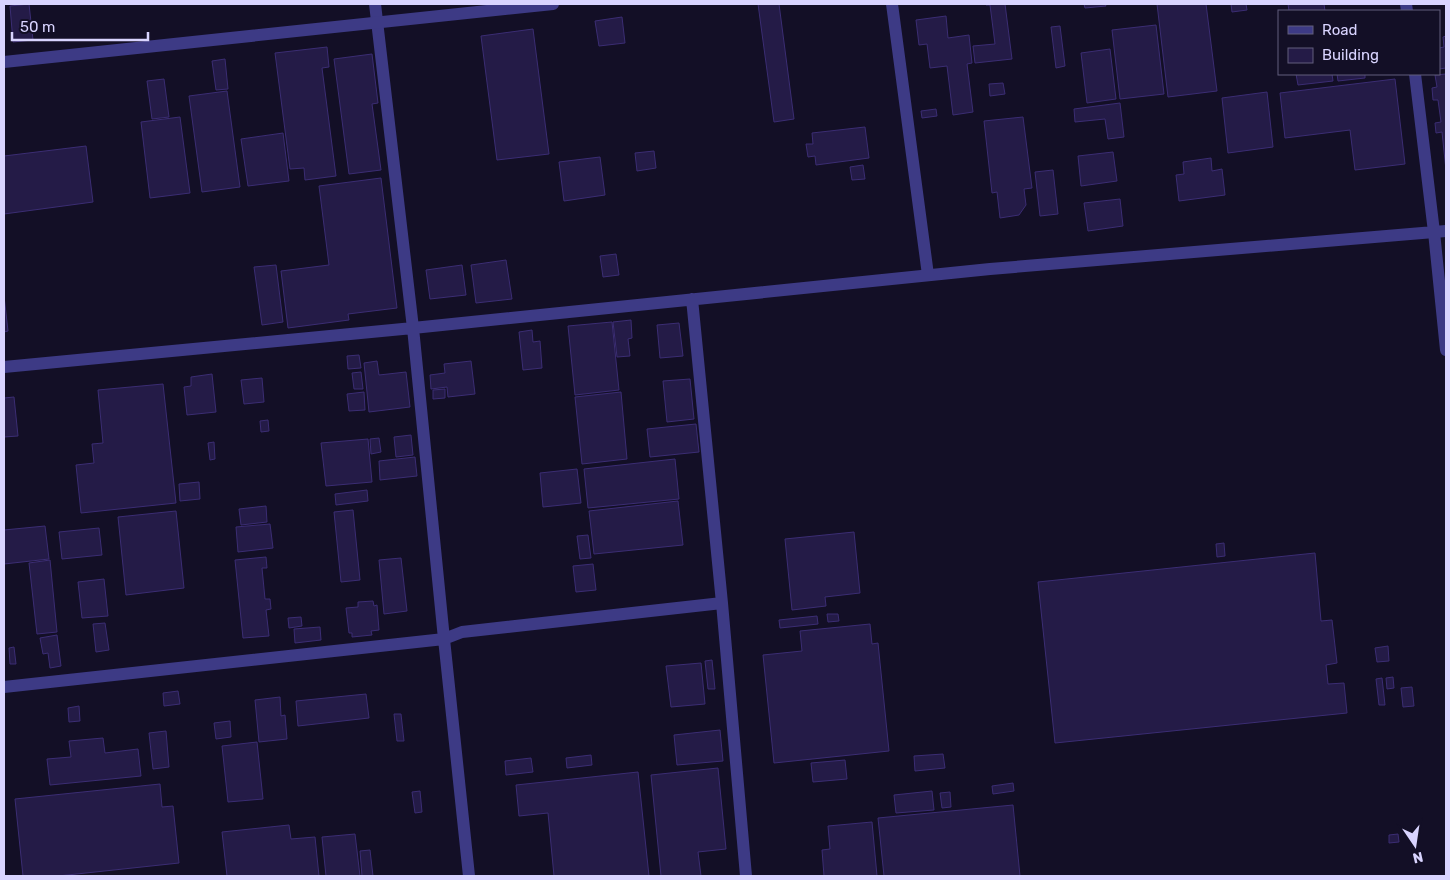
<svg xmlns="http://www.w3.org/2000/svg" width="1450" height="880" font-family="Rubik,sans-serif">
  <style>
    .building { fill: #241b47; stroke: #3b2d73 }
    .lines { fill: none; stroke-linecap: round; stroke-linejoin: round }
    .minor { stroke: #3d3a85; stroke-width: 12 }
    .tertiary { stroke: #3d3a85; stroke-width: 12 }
  </style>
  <rect width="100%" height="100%" fill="#130f26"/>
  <path class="building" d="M29 4 33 40 13 42 10 6Z
    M758 4H779L794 119 774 122Z
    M986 4H1005L1012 59 975 63 973 46 995 44 990 5H986Z
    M1084 4H1105L1106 6 1085 8Z
    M1157 4H1206L1217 91 1168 97Z
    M1231 4H1246L1247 10 1232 12Z
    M1288 4H1324L1325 11H1289Z
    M946 16 948 38 969 35 972 63 967 64 973 112 953 115 947 66 930 68 927 44 919 45 916 20Z
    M622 17 625 43 599 46 595 21Z
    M1156 25 1164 94 1120 99 1112 30Z
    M1060 26 1065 66 1056 68 1051 27Z
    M533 29 549 154 497 160 481 36Z
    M1446 36V68L1439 69V48L1444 47 1443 37Z
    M327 47 329 67 322 68 336 176 305 180 304 168 290 169 275 53Z
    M1110 49 1116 99 1087 103 1081 53Z
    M372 54 378 103 372 104 381 170 349 174 334 59Z
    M225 59 228 89 216 90 212 61Z
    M1296 74H1332L1333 81 1298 85Z
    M1337 74H1365V78L1338 81Z
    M1446 74V170L1442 132 1436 133 1435 123 1441 122 1438 100H1433L1432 88 1437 87 1435 75Z
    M164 79 169 117 152 119 147 81Z
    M1395 79 1405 164 1355 170 1350 130 1285 138 1280 93Z
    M1003 83 1005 94 990 96 989 84Z
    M227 91 240 187 202 192 189 96Z
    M1267 92 1273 147 1228 153 1222 98Z
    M1120 103 1124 137 1108 139 1105 119 1075 122 1074 109Z
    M936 109 937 116 922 118 921 111Z
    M180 117 190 193 150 198 141 122Z
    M1023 117 1032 188 1024 189 1026 205 1019 215 1000 218 997 192 992 193 984 121Z
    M865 127 869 158 816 165 815 156 808 157 806 144H813L812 133Z
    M283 133 289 181 248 186 241 139Z
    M86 146 93 202 4 214V156Z
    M654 151 656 168 637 171 635 153Z
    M1113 152 1117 181 1081 186 1078 156Z
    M600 157 605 195 564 201 559 162Z
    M1211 158 1212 171 1222 169 1225 195 1179 201 1176 175 1184 174 1183 162Z
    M863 165 865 179 852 180 850 167Z
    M1053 170 1058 214 1040 216 1035 172Z
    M381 178 397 308 348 314 349 320 288 328 281 271 329 265 319 186Z
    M1120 199 1123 226 1088 231 1084 203Z
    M616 254 619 275 603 277 600 256Z
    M506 260 512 299 476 303 471 265Z
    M276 265 283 322 262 325 254 267Z
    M462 265 466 295 430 299 426 270Z
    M4 296 8 331 4 332Z
    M631 320 632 338 628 339 630 356 617 357 613 322Z
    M612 322 619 390 575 395 568 326Z
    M679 323 683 356 660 358 657 325Z
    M532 330 533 342 540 341 542 368 523 370 519 332Z
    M359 355 361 368 348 369 347 356Z
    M377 361 379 375 406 372 410 407 369 412 364 363Z
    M471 361 475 394 448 397 447 387 431 389 430 375 445 373 444 364Z
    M361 372 363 389H354L352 373Z
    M212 374 216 412 187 415 184 387 191 386V377Z
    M262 378 264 402 244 404 241 380Z
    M690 379 694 419 667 422 663 381Z
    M163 384 176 503 81 513 76 465 94 463 92 444 103 443 98 390Z
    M445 389V398L433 399V390Z
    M364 392 365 410 349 411 347 394Z
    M621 392 627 459 582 464 575 397Z
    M14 397 18 436 4 437V398Z
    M268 420 269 431 261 432 260 421Z
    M696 424 699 452 650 457 647 429Z
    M411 435 413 455 396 457 394 437Z
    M379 438 381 452 371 454 370 439Z
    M368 439 372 482 326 486 321 443Z
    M214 442 215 459 210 460 208 443Z
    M415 457 417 476 380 480 379 461Z
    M675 459 679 499 588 508 584 469Z
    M577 469 581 503 543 507 540 473Z
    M199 482 200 499 180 501 179 484Z
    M367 490 368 501 336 505 335 494Z
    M678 501 683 545 594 554 589 511Z
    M266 506 267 522 241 525 239 509Z
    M353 510 360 580 341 582 334 512Z
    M176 511 184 588 126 595 118 517Z
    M270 524 273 548 238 552 236 527Z
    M45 526 49 559 4 564V530Z
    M99 528 102 555 62 559 59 532Z
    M854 532 860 593 825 597 826 606 792 610 785 539Z
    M588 535 591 558 580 559 577 536Z
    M1224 543 1225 556 1217 557 1216 544Z
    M1315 553 1321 621 1332 620 1337 663 1326 665 1328 684 1344 683 1347 713 1055 743 1038 582Z
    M266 557 267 568H262L265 599H270L271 609 266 610 269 636 243 638 235 560Z
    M401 558 407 611 384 614 379 560Z
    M50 560 57 632 37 634 29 563Z
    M593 564 596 590 576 592 573 566Z
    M104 579 108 616 82 618 78 582Z
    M373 601 374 606 377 605 379 630 371 631 372 635 352 637V633H349L346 608 358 607V602Z
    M827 614H838L839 621 828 622Z
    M817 616 818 624 780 628 779 620Z
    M301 617 302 626 289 628 288 618Z
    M105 623 109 650 96 652 93 624Z
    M870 624 872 644 878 643 889 751 774 763 763 655 802 651 800 631Z
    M320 627 321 640 295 643 294 629Z
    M57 635 61 666 50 668 48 653 43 654 40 638Z
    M1388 646 1389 661 1377 662 1375 648Z
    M14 647 16 664H10L9 648Z
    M712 660 715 689H708L705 661Z
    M701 663 705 704 671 707 666 666Z
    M1393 677 1394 688 1387 689 1386 678Z
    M1382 678 1385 705H1379L1376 679Z
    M1412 687 1414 706 1403 707 1401 688Z
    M178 691 180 704 164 706 163 693Z
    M366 694 369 718 298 726 296 701Z
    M280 697 281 716 285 715 287 739 259 742 255 700Z
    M79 706 80 721 69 722 68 708Z
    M394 714H401L404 741H397Z
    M230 721 231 737 216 739 214 723Z
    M720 730 723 761 677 765 674 735Z
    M166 731 169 767 153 769 149 733Z
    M103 738 105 753 138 749 141 776 50 785 47 759 71 757 69 741Z
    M257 742 263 799 228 802 222 746Z
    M943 754 945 768 915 771 914 756Z
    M591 755 592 765 567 768 566 758Z
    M531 758 533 772 506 775 505 761Z
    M845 760 847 779 813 782 811 763Z
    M718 768 726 849 698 852 701 876H661L651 775Z
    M638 772 649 876H554L548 813 519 816 516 785Z
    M1013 783 1014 791 993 794 992 786Z
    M160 784 162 807 173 806 179 863 58 876H23L15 799Z
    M420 791 422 812 415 813 412 792Z
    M932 791 934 810 896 813 894 795Z
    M950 792 951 807 942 808 940 793Z
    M1013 805 1020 876H884L878 818Z
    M872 822 877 876H824L822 850 830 849 828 826Z
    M289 825 291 839 315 837 319 876H227L222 832Z
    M355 834 360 876H326L322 837Z
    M1398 834 1399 842 1389 843V835Z
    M370 850 373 876H362L360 851Z"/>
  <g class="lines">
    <path class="minor" d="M375 4 413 328 444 639 469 876
      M892 4 928 275
      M1406 4 1407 11
      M1415 74 1434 232 1446 350
      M692 299 722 603 746 876
      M4 367 413 328 990 269 1446 231
      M4 687 444 639 462 632 722 603"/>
    <path class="tertiary" d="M4 62 553 4"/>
  </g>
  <rect width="1450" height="880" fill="none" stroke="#d9d4ff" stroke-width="10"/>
  <rect x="1278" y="10" width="162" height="65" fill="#130f26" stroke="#625e7d"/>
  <rect x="1288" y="26" width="25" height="8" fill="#3d3a85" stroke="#625e7d"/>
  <text x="1322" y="35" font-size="15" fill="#d9d4ff">Road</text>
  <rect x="1288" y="48" width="25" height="15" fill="#241b47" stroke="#625e7d"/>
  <text x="1322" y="60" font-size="15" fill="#d9d4ff">Building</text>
  <g transform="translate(1415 845) rotate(167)" stroke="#130f26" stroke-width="4" paint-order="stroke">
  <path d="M0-4L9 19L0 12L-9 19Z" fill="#d9d4ff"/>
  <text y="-8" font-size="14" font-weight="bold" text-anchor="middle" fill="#d9d4ff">N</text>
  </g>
  <path d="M12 32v8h136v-8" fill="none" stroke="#d9d4ff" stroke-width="2.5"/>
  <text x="20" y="32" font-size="15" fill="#d9d4ff" stroke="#130f26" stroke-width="4" paint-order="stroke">50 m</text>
</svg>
